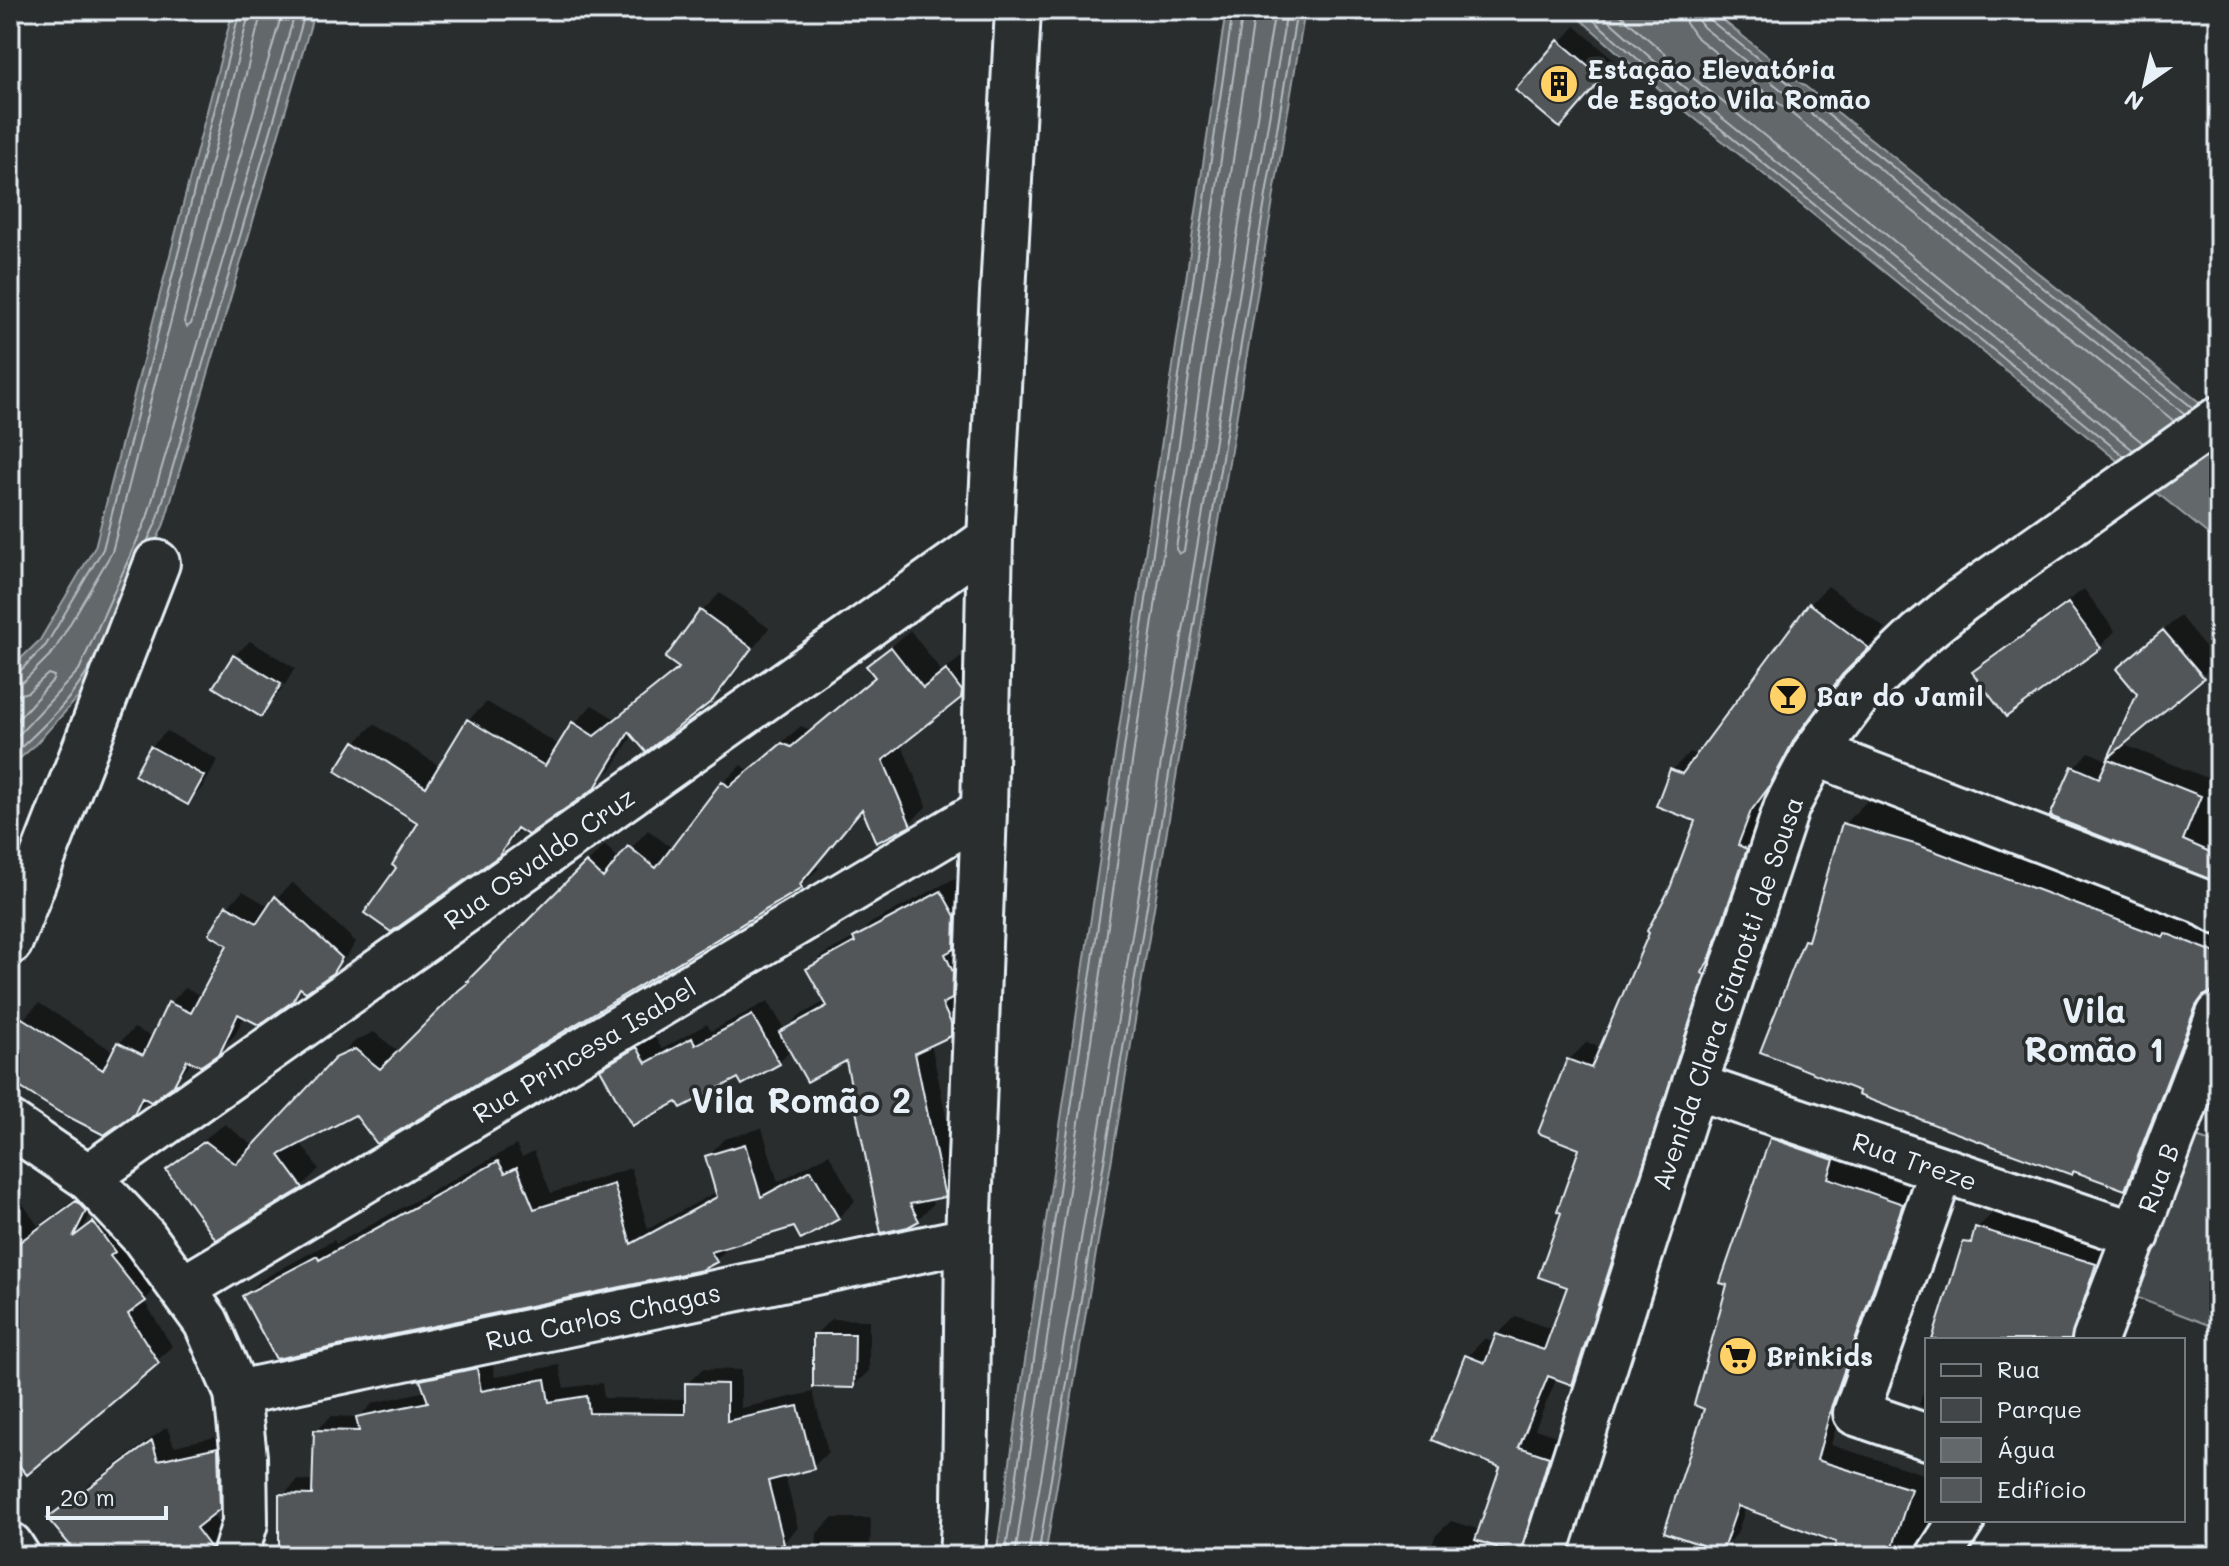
<svg xmlns="http://www.w3.org/2000/svg" width="2229" height="1566" font-family="Mali,sans-serif">
  <style>
    .green { fill: #424648; stroke: #959ca0; stroke-width: 2 }
    .water { fill: #63686b; stroke: #989fa3; stroke-width: 2 }
    .shadow { fill: #0007 }
    .lines { fill: none; stroke-linecap: round; stroke-linejoin: round }
    .shore { stroke: #b3bac0; stroke-width: 2 }
    .building { fill: #535759; stroke: #e8f1f8; stroke-width: 2 }
    .street-casing { stroke: #e8f1f8; stroke-width: 50 }
    .street { stroke: #2a2d2e; stroke-width: 44 }
    .labels { text-anchor: middle; dominant-baseline: central; stroke-width: 7; stroke-linejoin: round; paint-order: stroke }
    .poi-label { font-size: 26px; font-weight: bold; fill: #e8f1f8; stroke: #2a2d2e; text-anchor: start }
    .street-label { font-size: 26px; fill: #e8f1f8; stroke: #2a2d2e }
    .district-label { font-size: 34px; font-weight: bold; fill: #e8f1f8; stroke: #2a2d2e }
  </style>
  <rect width="100%" height="100%" fill="#2a2d2e"/>
  <filter id="ink" filterUnits="userSpaceOnUse"><feTurbulence type="fractalNoise" baseFrequency=".0125" numOctaves="2"/><feDisplacementMap in="SourceGraphic" scale="16" xChannelSelector="R" yChannelSelector="G"/><feConvolveMatrix kernelMatrix="1 2 1 2 8 2 1 2 1" color-interpolation-filters="sRGB"/></filter>
  <g filter="url(#ink)">
    <path class="green" d="M2188 1134 2219 1145V1329L2127 1294Z"/>
    <path class="water" d="M233 10H315L164 524 94 680 33 747 10 767V669L40 640 95 547Z
      M1226 10H1305L1045 1556H996Z
      M1570 10H1710L2219 418V543L1667 96Z"/>
    <path class="shadow" d="M1575 26 1617 62 1575 110 1518 90Z
      M1828 586 1886 629 1859 656 1813 718 1787 766 1769 790 1755 827 1763 830 1590 1365 1572 1383 1557 1378 1535 1429 1566 1439 1537 1535 1519 1553 1498 1546 1495 1556H1429L1435 1536 1451 1521 1481 1530 1503 1466 1467 1357 1485 1338 1495 1342 1497 1335 1516 1316 1554 1330 1569 1285 1582 1148 1569 1060 1587 1042 1602 1048 1672 888 1697 819 1672 770 1690 752 1698 755 1810 604Z
      M2084 589 2115 631 2100 647 2006 715 1975 672 1990 657Z
      M720 593 769 628 730 680 710 700 634 733 613 767 606 774 636 724 633 722 598 779H601L594 786 521 829 498 854 398 867 421 823 355 743 374 724 441 767 468 720 487 702 559 745 574 724 592 705 614 718 680 666 668 657 702 611Z
      M2180 616 2218 662 2122 744 2215 781 2209 795 2219 800V881L2074 767 2089 752 2109 761 2120 750 2118 747 2139 693 2119 669Z
      M910 630 942 672 965 654 979 672V678L960 696 901 743 927 806 909 824 867 800 799 881H804L817 866 819 868 801 886 300 1142 319 1169 302 1186 168 1170 186 1152 225 1124 255 1147 355 1041 374 1032 399 1052 605 845 620 860 648 830 673 849 723 783 741 765 749 770 801 726 811 730 876 676 869 667Z
      M250 641 295 668 285 685 236 654Z
      M235 655V659L283 688 261 714 216 687Z
      M167 731 218 760 203 787 187 802 136 774 151 747Z
      M1867 801 1941 823 2219 923V983L2148 1165 2125 1188 1806 941 1811 936 1844 824Z
      M957 877 970 900 965 1018 949 1034 931 1043 959 1180 944 1195 930 1198 933 1204 918 1219 907 1225 848 1058 791 1050 779 1063 739 1075 678 1099 603 1069 618 1054 653 1033 662 1049 707 1024 711 1031 768 1001 785 1030 797 1017 826 1001 809 970 824 954 859 935 871 923Z
      M292 882 356 942 347 956 331 972 303 988 291 1001 245 1015 235 1035 218 1052 193 1060 173 1084 148 1098 133 1112 10 1079V1040L23 1019 39 1003 114 1052 119 1043 134 1028 153 1037 170 1003 185 988 202 996 230 944 228 906 243 891 270 907Z
      M1787 1124 1848 1145 1842 1163 1917 1189 1847 1388 1831 1445 1927 1475V1520H1936L1920 1556H1834L1839 1541 1746 1507 1737 1534 1722 1550 1706 1408 1772 1139Z
      M762 1128 778 1182 829 1154 855 1201 838 1218 795 1225 732 1244 716 1260 244 1297 261 1280 334 1240 336 1244 516 1145 522 1157 534 1151 551 1193 631 1168 648 1229 718 1191 707 1157 724 1139Z
      M92 1187 99 1195 84 1227 109 1208 160 1285 144 1301 172 1346 157 1361 10 1450V1209L21 1201 38 1226Z
      M1996 1210 2114 1245 2088 1340H1934L1962 1280 1977 1228Z
      M831 1319 869 1320V1371L853 1386 815 1335Z
      M491 1355 495 1377 559 1365 564 1388 602 1383 604 1398 687 1399V1384L702 1369 741 1370V1408L813 1392 828 1452 813 1467 785 1475 798 1528 783 1543 750 1550 749 1556H587V1548H527V1556H282L283 1495 298 1480 315 1481 316 1431 331 1416 359 1417 373 1403 426 1391 422 1381 437 1366Z
      M1927 1381V1408L1919 1405Z
      M167 1427 174 1446 233 1433 234 1492 212 1513 226 1532V1537L205 1556H81L50 1518 65 1502Z
      M832 1518H871L870 1556H816L817 1533Z"/>
    <g class="lines">
      <path class="shore" d="M262 10 184 322 187 327 191 324 283 10
        M1255 10 1176 549 1179 554 1184 551 1275 10
        M1582 10 1673 90 2124 456
        M1597 10 1679 83 2133 450
        M1615 10 1687 73 2143 443
        M1684 10 1686 23 1695 36 2174 421
        M1696 10 1697 19 1703 27 2185 414
        M1706 10 1710 20 2193 408
        M147 542 157 521 306 10
        M10 674 19 672 46 645 103 549 240 10
        M10 684 24 681 54 651 112 552 250 10
        M10 697 28 692 48 674 54 676 53 680 10 728
        M10 744 79 670 147 518 296 10
        M10 757C39 732 80 692 95 657
        M1005 1556 1233 10
        M1015 1556 1243 10
        M1028 1556 1287 10
        M1038 1556 1297 10"/>
    </g>
    <path class="building" d="M1558 40 1603 78 1560 128 1515 90Z
      M1809 603 1869 648 1842 675 1795 738 1769 787 1751 811 1738 845 1747 849 1710 958 1702 973 1705 975 1572 1385 1548 1376 1519 1447 1549 1457 1520 1555 1475 1540 1500 1467 1432 1440 1465 1355 1485 1363 1496 1334 1544 1350 1567 1287 1538 1277 1561 1213 1557 1211 1579 1149 1538 1133 1567 1059 1591 1068 1649 933 1647 931 1670 888 1695 821 1656 806 1670 769 1682 774Z
      M2068 603 2101 648 2006 717 1972 672Z
      M700 610 752 648 712 701 646 752 629 732 595 788 528 835 517 828 499 856 391 932 364 913 396 868 392 865 418 823 335 771 354 741 426 787 467 719 545 766 572 722 594 736 679 668 665 658Z
      M2163 630 2204 678 2108 758 2137 694 2116 669Z
      M891 647 923 688 946 670 962 691 961 698 883 760 911 826 876 843 862 809 800 884 802 888 377 1144 355 1115 279 1155 303 1188 216 1240 166 1170 205 1141 236 1164 335 1058 355 1049 380 1069 459 990 469 982 467 981 586 862 603 878 628 846 656 868 722 781 729 787 782 743 791 747 875 677 866 666Z
      M233 655 281 684 261 717 213 687Z
      M150 746 204 776 188 805 134 775Z
      M2108 759 2201 796 2183 840 2219 856V883L2050 816 2072 766 2099 778Z
      M1842 823 1918 845 2163 937 2165 933 2219 954V978L2214 991 2203 996 2196 1006 2125 1190 2073 1171 2072 1175 1948 1130 1858 1095 1859 1091 1760 1052 1804 940 1808 941Z
      M941 891 955 916 954 949 945 954 953 972 952 999 942 1004 951 1023V1036L915 1053 945 1197 910 1204 919 1221 908 1227 881 1233 846 1061 807 1082 779 1032 827 1006 806 969 855 942 853 938Z
      M275 896 342 958 332 974 306 992 300 988 292 1002 259 1025 238 1014 220 1053 201 1066 187 1060 174 1085 151 1102 142 1097 134 1114 104 1135 59 1112 10 1081V1036L22 1018 103 1070 117 1042 143 1055 168 1002 191 1013 227 945 209 934 226 905 257 923Z
      M752 1015 780 1064 742 1085 738 1078 681 1108 677 1102 632 1126 600 1069 637 1047 646 1063 692 1038 695 1045Z
      M1770 1138 1834 1160 1828 1178 1903 1204 1832 1405 1817 1460 1911 1489 1890 1556H1832L1836 1542 1738 1506 1722 1552 1664 1532 1704 1409 1694 1405 1727 1285 1720 1283Z
      M745 1144 761 1197 811 1170 839 1219 801 1240 794 1227 711 1252 717 1262 702 1270 276 1359 242 1296 317 1256 319 1260 498 1161 505 1173 517 1167 534 1209 614 1184 631 1244 717 1197 705 1156Z
      M76 1201 86 1211 73 1237 93 1222 115 1252 110 1256 146 1301 128 1314 159 1363 27 1475 10 1455V1249Z
      M1975 1227 2096 1264 2071 1340H1932L1963 1242 1971 1243Z
      M813 1334H855L854 1388 813 1387Z
      M477 1368 481 1391 545 1379 549 1402 587 1396 589 1413 685 1414V1383L727 1384V1421L798 1406 814 1469 768 1481 784 1544 736 1556H585V1550H514V1556L387 1553V1556H337L336 1549 279 1548V1494L312 1495 314 1430 359 1431 356 1417 428 1402 420 1380Z
      M152 1441 158 1460 218 1447 220 1509 196 1528 211 1548V1556H79L47 1518Z"/>
    <g class="lines">
      <g class="street-casing">
        <path id="street" d="M1815 753 2200 901 2219 912
          M10 942 157 563
          M1694 1086 2137 1235
          M10 1124 88 1177 144 1237 206 1322 237 1393 244 1457 245 1523 235 1556
          M88 1177 990 539
          M184 1288 984 811
          M2095 1340 2219 1015
          M237 1393 968 1240
          M1927 1437 1856 1413 1941 1171
          M10 1545 17 1556
          M962 1556 965 1505 968 1240 984 811 990 539 1018 10
          M1544 1556 1694 1086 1787 806 1815 753 1862 690 1919 635 1962 600 2219 419
          M1939 1556 1962 1520"/>
      </g>
      <use href="#street" class="street"/>
    </g>
  </g>
  <defs>
    <g id="building-disc" transform="scale(2)"><circle r="9.5" fill="#ffd166" stroke="#2a2d2e"/><path d="M-4-6H4V6H1V3H-1V6H-4ZM-2.5-4.3h1.7v1.8h-1.7ZM.8-4.3h1.7v1.8H.8ZM-2.5-1h1.7V.8h-1.7ZM.8-1h1.7V.8H.8Z" fill="#111"/></g>
    <g id="bar-disc" transform="scale(2)"><circle r="9.5" fill="#ffd166" stroke="#2a2d2e"/><path d="M-6-5H6L.8 .8V4.5H3.5V6h-7V4.5H-.8V.8Z" fill="#111"/></g>
    <g id="supermarket-disc" transform="scale(2)"><circle r="9.5" fill="#ffd166" stroke="#2a2d2e"/><path d="M-6-5.5h2.5l.6 2H6L4.5 2H-2.5L-4.4-4H-6ZM-1.5 3.2a1.3 1.3 0 1 0 .1 0ZM3 3.2a1.3 1.3 0 1 0 .1 0Z" fill="#111"/></g>
  </defs>
  <g fill-rule="evenodd">
    <use href="#building-disc" x="1559" y="84"/>
    <use href="#bar-disc" x="1788" y="696"/>
    <use href="#supermarket-disc" x="1738" y="1356"/>
  </g>
  <g class="labels">
    <g class="poi-label">
      <text x="1587" y="69">Estação Elevatória<tspan x="1587" dy="30">de Esgoto Vila Romão</tspan></text>
      <text x="1816" y="696">Bar do Jamil</text>
      <text x="1766" y="1356">Brinkids</text>
    </g>
    <g class="street-label">
      <text transform="translate(539 858) rotate(-35)">Rua Osvaldo Cruz</text>
      <text transform="translate(1727 993) rotate(-71)">Avenida Clara Gianotti de Sousa</text>
      <text transform="translate(584 1050) rotate(-31)">Rua Princesa Isabel</text>
      <text transform="translate(1915 1161) rotate(19)">Rua Treze</text>
      <text transform="translate(2158 1178) rotate(-69)">Rua B</text>
      <text transform="translate(603 1316) rotate(-12)">Rua Carlos Chagas</text>
    </g>
    <g class="district-label">
      <text x="2094" y="1009">Vila<tspan x="2094" dy="39">Romão 1</tspan></text>
      <text x="801" y="1099">Vila Romão 2</text>
    </g>
  </g>
  <rect width="2229" height="1566" fill="none" stroke="#2a2d2e" stroke-width="40"/>
  <rect x="20" y="20" width="2189" height="1526" fill="none" stroke="#e8f1f8" stroke-width="3" filter="url(#ink)"/>
  <rect x="1925" y="1338" width="260" height="184" fill="#2a2d2e" stroke="#767b7f" stroke-width="2"/>
  <rect x="1941" y="1364" width="40" height="12" fill="#2a2d2e" stroke="#767b7f" stroke-width="2"/>
  <text x="1997" y="1378" font-size="24" fill="#e8f1f8">Rua</text>
  <rect x="1941" y="1398" width="40" height="24" fill="#424648" stroke="#767b7f" stroke-width="2"/>
  <text x="1997" y="1418" font-size="24" fill="#e8f1f8">Parque</text>
  <rect x="1941" y="1438" width="40" height="24" fill="#63686b" stroke="#767b7f" stroke-width="2"/>
  <text x="1997" y="1458" font-size="24" fill="#e8f1f8">Água</text>
  <rect x="1941" y="1478" width="40" height="24" fill="#535759" stroke="#767b7f" stroke-width="2"/>
  <text x="1997" y="1498" font-size="24" fill="#e8f1f8">Edifício</text>
  <g transform="translate(2145 84) rotate(214)" stroke="#2a2d2e" stroke-width="6" paint-order="stroke">
  <path d="M0-6L14 30L0 20L-14 30Z" fill="#e8f1f8"/>
  <text y="-12" font-size="22" font-weight="bold" text-anchor="middle" fill="#e8f1f8">N</text>
  </g>
  <path d="M48 1506v12h118v-12" fill="none" stroke="#e8f1f8" stroke-width="4"/>
  <text x="60" y="1506" font-size="24" fill="#e8f1f8" stroke="#2a2d2e" stroke-width="6" paint-order="stroke">20 m</text>
</svg>
